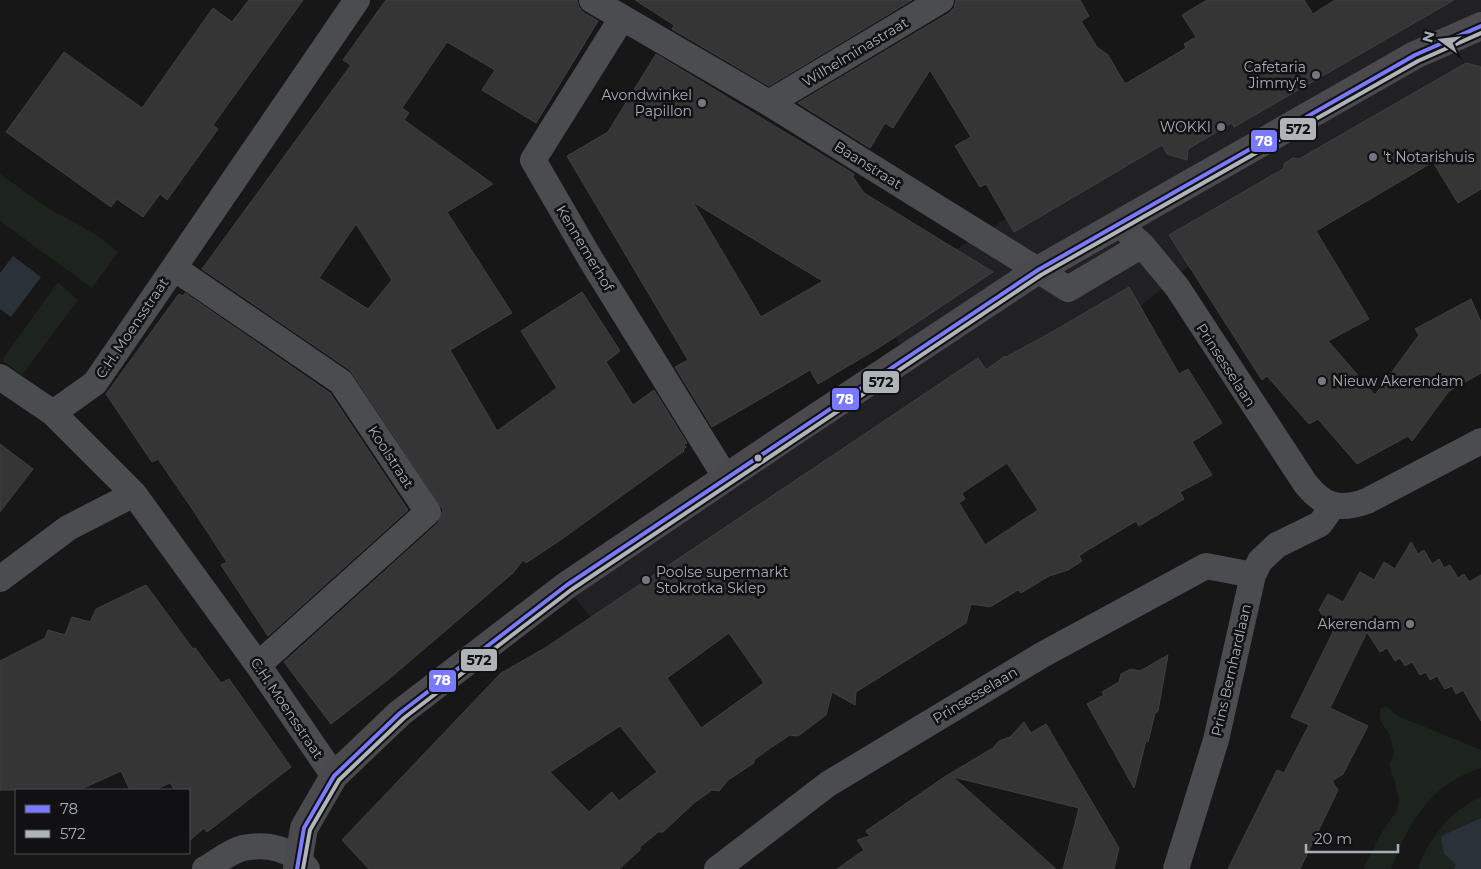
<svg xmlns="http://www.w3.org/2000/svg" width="1481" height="869" font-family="Montserrat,sans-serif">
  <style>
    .built { fill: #212123 }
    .green { fill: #1d241e }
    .water { fill: #2a3239 }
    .building { fill: #353536; stroke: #3f4043; fill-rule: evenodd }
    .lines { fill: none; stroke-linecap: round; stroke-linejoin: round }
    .street { stroke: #4b4c50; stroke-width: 26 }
    .secondary { stroke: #4a4a4e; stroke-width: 28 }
    .bus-1-casing { stroke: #111113; stroke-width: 8 }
    .bus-2-casing { stroke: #111113; stroke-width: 8 }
    .bus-1 { stroke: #7a7aff; stroke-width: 4 }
    .bus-2 { stroke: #afb4b9; stroke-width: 4 }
    .poi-dot { fill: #757880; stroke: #111113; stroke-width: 2 }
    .bus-dot { fill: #a8adb8; stroke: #111113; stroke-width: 2 }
    .labels { text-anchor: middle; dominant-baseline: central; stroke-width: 5; stroke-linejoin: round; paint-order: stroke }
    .street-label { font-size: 14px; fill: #a8adb8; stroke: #111113 }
    .poi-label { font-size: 14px; fill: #a8adb8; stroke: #111113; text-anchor: end }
    .line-badge { stroke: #111113; stroke-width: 2 }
    .badge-label { font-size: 14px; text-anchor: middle; font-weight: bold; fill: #fff }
    .pale-badge-label { font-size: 14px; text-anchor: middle; font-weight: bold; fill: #111 }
  </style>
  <rect width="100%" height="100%" fill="#171717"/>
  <path class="built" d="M1399 0H1481V94L1202 255 1102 339 607 637 576 599 567 585 908 356 873 305 900 284 1135 139Z"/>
  <path class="green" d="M0 174 46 207 95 234 118 252 92 288 0 221Z
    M58 282 78 300 22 375 2 360Z
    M1386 706 1398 716 1481 750V768C1430 784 1409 822 1391 869H1363L1382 832 1396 812 1399 802 1396 785 1389 765 1394 752 1390 736 1380 720V709Z
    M1481 797V818L1441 836 1456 864 1454 869H1418C1428 839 1452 809 1481 797Z"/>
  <path class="water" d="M13 256 41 277 11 317 0 309V273Z
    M1481 818V869H1454L1456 864 1444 854 1441 836Z"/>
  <path class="building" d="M249 0H303L213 125 218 129 167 200 160 194 143 217 117 199 111 207 6 132 64 52 142 108 213 8 232 22Z
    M386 0H577L579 7 584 13 598 21 536 123 482 90 495 70 447 42 402 108 409 113 404 120 493 184 447 212 512 313 450 350 497 431 557 388 521 331 582 292 620 351 606 362 633 405 654 390 687 443 684 444 686 447 683 450 684 451 559 541 526 563 523 560 513 573 390 678 331 724 284 662 438 523 443 510 350 370 202 269 351 65 343 60ZM356 224 392 280 368 309 319 278Z
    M635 0H912L769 86 672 29 674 25Z
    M956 0H1080L1089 16 1081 21 1097 47 1108 55 1125 84 1186 48 1184 44 1196 37 1182 15 1207 0H1304L1313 14 1335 0H1454L1234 127 1232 123 1188 149 1187 160 1167 154 1162 145 1014 232 986 184 980 187 955 146 971 137 930 70 893 128 885 123 870 148 798 103 949 13 954 8Z
    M656 54 854 174 853 177 864 193 993 272 880 347 818 384 810 370 712 427 675 367 688 360 567 156 608 132ZM693 202 801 268 823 281 761 317Z
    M1466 63 1481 67V189L1458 203 1433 162 1316 231 1369 319 1328 341 1375 395 1419 335 1415 329 1471 299 1481 322V373L1449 391 1412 441 1408 436 1357 464 1318 419 1309 424 1267 376 1262 380 1169 235 1283 169 1285 163 1293 158 1299 159Z
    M1129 287 1179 374 1188 369 1222 423 1192 442 1212 475 1180 492 1184 499 1139 526 1136 521 1083 553 1079 556 1082 561 1068 570 1049 576 1021 593 1018 590 990 607 971 604 966 623 856 692 855 705 832 692 826 715 798 736 790 735 769 749 754 760V763L728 780 719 791 712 790 694 803 663 832H658L640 847V850L619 869H369L342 840 501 673 545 648 978 358 986 370 1005 356 1006 357 1052 332ZM1007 463 1038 510 985 545 959 503 965 499 962 493ZM729 633 764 683 701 728 667 678ZM620 726 657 772 619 801 612 792 589 812 550 772Z
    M185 293 330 393 408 510 268 636 221 565 227 562 193 510 158 459 152 462 106 394 179 294 183 296Z
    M0 444 33 469 0 512Z
    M1411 542 1418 554 1424 550 1432 564 1439 559 1444 568 1450 565 1458 578 1464 574 1469 582 1481 575V721L1463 690 1456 694 1452 686 1445 689 1437 676 1430 680 1426 672 1420 675 1412 662 1405 666 1400 658 1395 661 1387 648 1380 652 1367 632 1330 708 1368 726 1343 774 1332 781 1338 790 1300 869H1228L1277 770 1284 773 1309 725 1291 717 1333 632 1319 610 1328 594 1343 602 1360 572 1374 580 1384 562 1395 569Z
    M146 585 193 649 195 648 221 683 229 679 291 767 207 832 204 828 189 841V790H175L170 783 154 790H130L121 771 79 790H0V661L45 638 48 630 65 635 72 617 90 622 96 609Z
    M1168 655 1158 711 1155 713 1148 742 1146 741 1134 788 1087 704 1104 695 1102 692 1119 682 1121 674 1131 669 1140 671Z
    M1024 722 1031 733 1046 724 1119 848 1114 869H1063L1079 808 953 777 1056 869H837L864 850 857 840 870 836 866 831 946 776 993 748 999 741 1010 737Z"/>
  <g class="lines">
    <path class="street" d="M592 0 769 103 1068 289 1142 245
      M622 18 533 160 591 260 726 478
      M769 103 941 0
      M1129 233 1142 245 1177 287 1305 483C1324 507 1339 511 1367 501L1481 441
      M174 268 341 382 428 512 258 665
      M0 377 53 413
      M0 579 68 528 134 494
      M334 776 258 665 134 494 53 413 95 383 357 0
      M205 869C216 863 230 851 243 848 268 843 293 849 307 869
      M717 869 828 784 1042 655 1206 566 1253 575
      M1176 869 1216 740 1253 575 1260 561 1277 545 1320 524 1333 506"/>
    <path class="secondary" d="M297 869 304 828 334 776 400 713 567 585 792 433 1038 270 1415 55 1481 26"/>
    <g class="bus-1-casing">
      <path id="bus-1" d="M297 869 304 828 334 776 400 713 567 585 1038 270 1415 55 1481 26"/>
    </g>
    <g class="bus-2-casing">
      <path id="bus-2" d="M303 869 310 830 339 780 404 718 571 590 1041 275 1418 61 1481 33"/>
    </g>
    <use href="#bus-1" class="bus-1"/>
    <use href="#bus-2" class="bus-2"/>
  </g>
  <g class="poi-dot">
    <circle cx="1316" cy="75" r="5"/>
    <circle cx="702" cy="103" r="5"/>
    <circle cx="1221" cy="127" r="5"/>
    <circle cx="1373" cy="157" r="5"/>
    <circle cx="1322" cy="381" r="5"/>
    <circle cx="646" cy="580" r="5"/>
    <circle cx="1410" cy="624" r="5"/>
  </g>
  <circle class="bus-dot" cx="758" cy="458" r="4.5"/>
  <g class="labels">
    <g class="street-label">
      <text transform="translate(855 52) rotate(-31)">Wilhelminastraat</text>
      <text transform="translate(868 165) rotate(32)">Baanstraat</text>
      <text transform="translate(585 248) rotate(59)">Kennemerhof</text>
      <text transform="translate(132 328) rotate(-56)">C.H. Moensstraat</text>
      <text transform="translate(1226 365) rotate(57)">Prinsesselaan</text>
      <text transform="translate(391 457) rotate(57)">Koolstraat</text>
      <text transform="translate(1231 670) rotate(-77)">Prins Bernhardlaan</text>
      <text transform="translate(975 695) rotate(-31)">Prinsesselaan</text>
      <text transform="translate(287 708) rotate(56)">C.H. Moensstraat</text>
    </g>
    <g class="poi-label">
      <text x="1306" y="67">Cafetaria<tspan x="1306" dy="16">Jimmy's</tspan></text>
      <text x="692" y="95">Avondwinkel<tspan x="692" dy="16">Papillon</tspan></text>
      <text x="1211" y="127">WOKKI</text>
      <text x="1383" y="157" text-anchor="start">'t Notarishuis</text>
      <text x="1332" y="381" text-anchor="start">Nieuw Akerendam</text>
      <text x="656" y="572" text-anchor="start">Poolse supermarkt<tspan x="656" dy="16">Stokrotka Sklep</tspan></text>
      <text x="1400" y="624">Akerendam</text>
    </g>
  </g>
  <g class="line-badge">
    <rect x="1279" y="117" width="38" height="24" rx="5" fill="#afb4b9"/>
    <rect x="1250" y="129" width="28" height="24" rx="5" fill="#7a7aff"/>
    <rect x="862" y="370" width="38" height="24" rx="5" fill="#afb4b9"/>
    <rect x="831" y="387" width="29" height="24" rx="5" fill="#7a7aff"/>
    <rect x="460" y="648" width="38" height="24" rx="5" fill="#afb4b9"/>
    <rect x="428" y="669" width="29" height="24" rx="5" fill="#7a7aff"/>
  </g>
  <g class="badge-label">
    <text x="1264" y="146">78</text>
    <text x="845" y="404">78</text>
    <text x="442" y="685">78</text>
  </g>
  <g class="pale-badge-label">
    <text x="1298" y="134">572</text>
    <text x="881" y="387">572</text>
    <text x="479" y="665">572</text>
  </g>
  <rect x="15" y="789" width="175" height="65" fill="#111113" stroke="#4d4f55"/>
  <rect x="25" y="805" width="25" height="8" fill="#7a7aff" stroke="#4d4f55"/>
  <text x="60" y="814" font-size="15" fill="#a8adb8">78</text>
  <rect x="25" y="830" width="25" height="8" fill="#afb4b9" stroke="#4d4f55"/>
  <text x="60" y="839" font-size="15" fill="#a8adb8">572</text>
  <g transform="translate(1441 40) rotate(285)" stroke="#111113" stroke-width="4" paint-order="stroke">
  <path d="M0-4L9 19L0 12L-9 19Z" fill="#a8adb8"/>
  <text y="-8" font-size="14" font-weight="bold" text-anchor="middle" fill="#a8adb8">N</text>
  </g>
  <path d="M1306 844v8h92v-8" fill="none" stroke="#a8adb8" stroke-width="2.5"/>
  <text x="1314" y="844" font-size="15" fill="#a8adb8" stroke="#111113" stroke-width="4" paint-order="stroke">20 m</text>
</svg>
